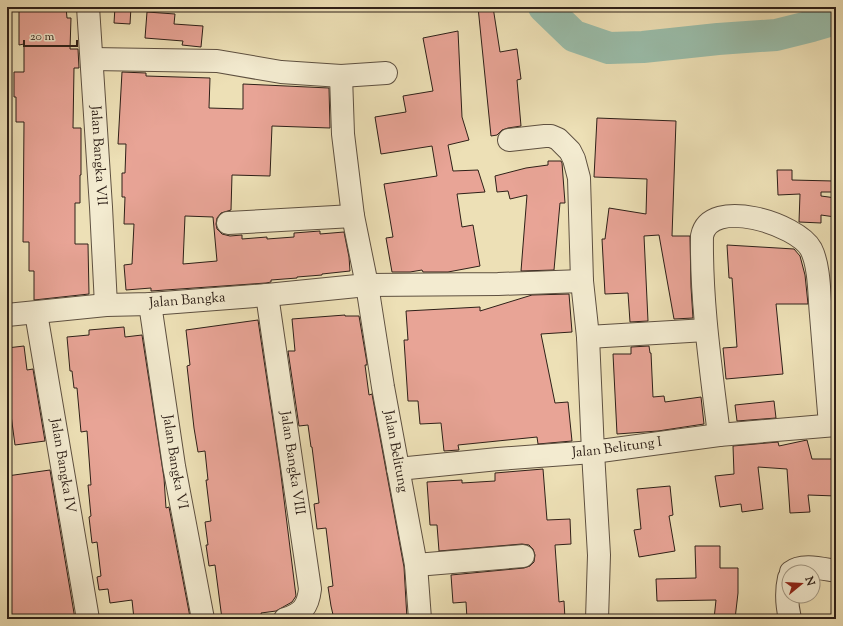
<svg xmlns="http://www.w3.org/2000/svg" width="843" height="626" font-family="'Sorts Mill Goudy',serif">
  <style>
    .lines { fill: none; stroke-linecap: round; stroke-linejoin: round }
    .river { stroke: #9abdaa; stroke-width: 32 }
    .building { fill: #e8a496; stroke: #2e2018; fill-rule: evenodd }
    .minor-casing { stroke: #5e5040; stroke-width: 24 }
    .minor { stroke: #f3ebd0; stroke-width: 22 }
    .labels { text-anchor: middle; dominant-baseline: central; stroke-width: 3; stroke-linejoin: round; paint-order: stroke }
    .street-label { font-size: 14px; fill: #2e2018; stroke: #f3ebd0 }
  </style>
  <rect width="100%" height="100%" fill="#ede0b6"/>
  <filter id="stains"><feTurbulence type="fractalNoise" baseFrequency=".005" numOctaves="4"/><feColorMatrix values="0 0 0 0 .2 0 0 0 0 .09 0 0 0 0 .02 0 0 0 .5 -.17"/></filter>
  <radialGradient id="worn" r=".72"><stop offset=".6" stop-color="#630" stop-opacity="0"/><stop offset="1" stop-color="#630" stop-opacity=".3"/></radialGradient>
  <g class="lines">
    <path class="river" d="M544 7 574 36 609 48 643 47 718 39 776 35 812 26 836 19"/>
  </g>
  <path class="building" d="M19 7H66L67 18H71L70 49H78L79 68H74L73 128H81V175H80V203H75V244H88L89 294 34 300V271H29V242H23L24 122H16V97H14V72H24V44L19 45Z
    M115 7H131L130 24 114 23Z
    M478 7H493L500 52 517 49 521 79 517 80 521 126 508 128 502 130 497 135 491 136Z
    M147 12 175 14 174 24 203 26 201 47 182 45 183 41 145 38Z
    M458 31 462 117 469 140 448 145 453 171 478 170 485 192 457 194 462 227 473 225 480 266 448 272H423L422 270 410 272H392L386 238 393 237 384 184 437 176 432 146 381 154 375 117 406 112 403 96 433 91 423 38Z
    M122 72 146 73V76L210 78 209 108 243 109V84L329 88 330 128 272 126 270 176 232 175 231 210 221 213 217 218 216 224 217 229 222 234 230 236 242 235V239L267 237V239L294 237V233L320 231V234L344 232 349 257 350 271 322 274V275L297 277V278L271 280V282L266 283 151 291V288L126 290 124 265 132 264 134 224H124L125 197H122V173H125L126 144H118ZM185 216 213 217 217 261 183 264Z
    M597 118 676 121 672 236H690L691 287 693 318 674 319 659 235 644 236 648 321 630 322 628 293 605 294 602 239H605L609 208 646 214 647 179 594 177Z
    M548 161H561L562 163 565 203H560L554 270 521 271 527 195 510 199 508 191 497 192 495 176 526 168 548 165Z
    M777 170H792V180L833 181V192H821V196L836 198 835 217 821 215V223L799 222 800 194 778 195Z
    M727 245 794 249 800 256 805 275 808 304H776L783 374 726 379 723 348 737 347 732 278H729Z
    M569 294 572 332 541 334 555 403 568 402 572 441 538 444 537 437 458 445 459 450 444 451 441 423 420 424 418 401H408L404 340H408L406 311 480 307V311L532 295Z
    M345 315V316H359L367 363V365H365L369 395 372 394 404 567 407 619H334L331 606 328 587 333 586 326 528 317 529 314 504 319 503 312 447H311L308 425 299 426 288 351H295L292 319Z
    M258 320 280 467 296 596 292 602 276 611 261 613 262 617 249 619H222L215 565 209 566 206 545H208L205 522 211 521 206 480H208L205 451 198 452 194 428 187 366 190 365 186 330Z
    M124 327 125 337 142 335 164 478 166 508 169 507 190 617 171 619H134L132 600 110 603 108 589 99 590 97 577 101 576 97 542 92 543 89 517 91 516 88 485H91L87 431 81 432 77 388H74L72 371H70L67 337 89 335V330Z
    M24 346 27 370 33 369 45 441 15 445 11 415H7V348Z
    M649 346 650 353H651L653 397 664 396 665 402 701 397 704 424 658 431 617 434 613 354H631V347Z
    M774 401 776 418 737 421 735 405Z
    M807 440 812 459H836V496L808 495 810 512 790 513 787 469 758 467 763 509 742 512 741 504 720 507 715 476 734 474 733 446 778 442 779 446Z
    M543 469 547 520 570 519 571 544 555 545 559 602 564 601 565 619H467L466 602 453 603 451 575 524 568 530 566 534 562 535 555 533 549 529 545 522 544 439 551 437 525H430L427 482 462 480V483L495 481V473Z
    M50 470 75 619H7V476Z
    M670 486 673 515 669 516 675 551 639 557 634 530 641 529 637 489Z
    M695 546H720V568H738V593L735 619H714L716 600 657 601 656 579 696 578Z"/>
  <g class="lines">
    <g class="minor-casing">
      <g id="minor">
        <path id="s1" d="M88 7 101 207 106 305"/>
        <path d="M92 59 217 61 281 72 341 76 386 73"/>
        <path id="s2" d="M341 76 343 134 353 216 367 285 383 387 416 565 420 619"/>
        <path d="M509 140 545 136H551L558 139 570 151 574 159 579 178 582 281 588 337 593 452 599 555 597 619"/>
        <path d="M228 223 353 216"/>
        <path id="s3" d="M267 295 310 589C308 607 302 614 285 619"/>
        <path id="s4" d="M150 304 174 466 203 619"/>
        <path id="s5" d="M36 313 88 619"/>
        <path id="s6" d="M7 315 106 305 150 304 267 295 367 285 498 284 582 281"/>
        <path d="M588 337 706 330"/>
        <path d="M719 435C711 369 701 303 702 236 710 196 797 224 811 249 820 267 819 296 821 315 824 352 827 388 830 425"/>
        <path id="s7" d="M398 469 498 459 593 452 719 435 836 425"/>
        <path d="M416 565 523 556"/>
        <path d="M791 572C802 563 823 569 836 571"/>
        <path d="M789 578C786 591 787 606 790 619"/>
      </g>
    </g>
    <use href="#minor" class="minor"/>
  </g>
  <g class="labels">
    <g class="street-label">
      <text stroke="none"><textPath href="#s1" startOffset="149">Jalan Bangka VII</textPath></text>
      <text stroke="none"><textPath href="#s6" startOffset="181">Jalan Bangka</textPath></text>
      <text stroke="none"><textPath href="#s7" startOffset="220">Jalan Belitung I</textPath></text>
      <text stroke="none"><textPath href="#s2" startOffset="380">Jalan Belitung</textPath></text>
      <text stroke="none"><textPath href="#s4" startOffset="160">Jalan Bangka VI</textPath></text>
      <text stroke="none"><textPath href="#s3" startOffset="170">Jalan Bangka VIII</textPath></text>
      <text stroke="none"><textPath href="#s5" startOffset="155">Jalan Bangka IV</textPath></text>
    </g>
  </g>
  <rect width="843" height="626" fill="none" stroke="#ede0b6" stroke-width="24"/>
  <rect x="8" y="8" width="827" height="610" fill="none" stroke="#2e2018" stroke-width="2"/>
  <rect x="12" y="12" width="819" height="602" fill="none" stroke="#2e2018"/>
  <g transform="translate(801 584) rotate(72)"><circle r="19" fill="#f3ebd0" stroke="#a49a86"/>
  <path d="M0-3L7 15L0 10L-7 15Z" fill="#8f2418"/>
  <text y="-6" font-size="11" font-weight="bold" text-anchor="middle" fill="#2e2018">N</text>
  </g>
  <path d="M24 40v6h53v-6" fill="none" stroke="#2e2018" stroke-width="2"/>
  <text x="30" y="40" font-size="12" fill="#2e2018" stroke="#f3ebd0" stroke-width="3" paint-order="stroke">20 m</text>
  <rect width="100%" height="100%" filter="url(#stains)"/>
  <rect width="100%" height="100%" fill="url(#worn)"/>
</svg>
